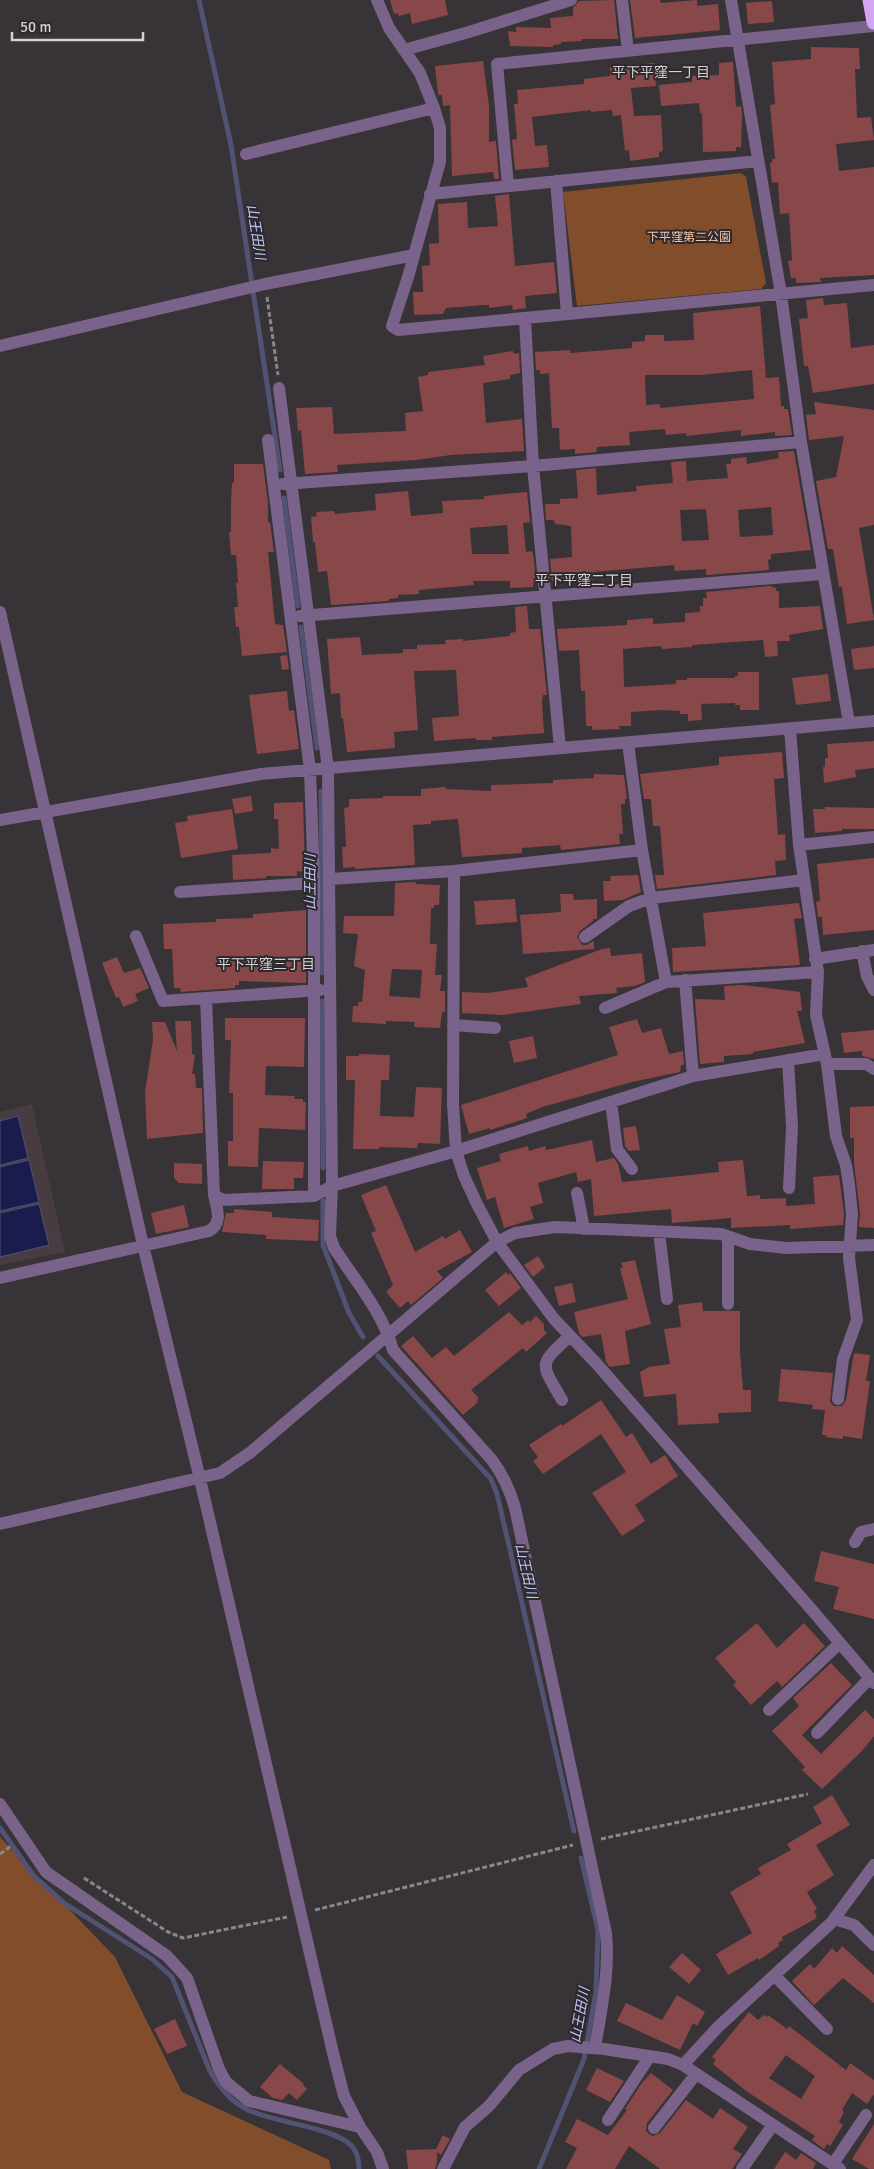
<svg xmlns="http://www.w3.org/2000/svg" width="874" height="2169" font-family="Signika,'Noto Sans JP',sans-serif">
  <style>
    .built { fill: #473c42 }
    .green { fill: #814d2a }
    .water { fill: #191c4c; stroke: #515274 }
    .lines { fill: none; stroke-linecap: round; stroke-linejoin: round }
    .stream { stroke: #515274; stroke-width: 5 }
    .building { fill: #88484a; fill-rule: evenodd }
    .path { stroke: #8a8689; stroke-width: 3; stroke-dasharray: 5 2.5; stroke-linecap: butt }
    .minor { stroke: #7a638b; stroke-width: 12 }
    .highway { stroke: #d3a6f4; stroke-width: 15 }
    .labels { text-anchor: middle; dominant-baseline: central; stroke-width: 4; stroke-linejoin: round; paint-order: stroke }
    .park-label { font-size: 12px; fill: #f6c5a6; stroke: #2e292c }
    .neighbourhood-label { font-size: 14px; fill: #d6cfd3; stroke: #2e292c }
    .water-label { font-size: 14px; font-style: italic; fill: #bcc5f7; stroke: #2e292c }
  </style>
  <rect width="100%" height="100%" fill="#383336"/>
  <path class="built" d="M32 1104 65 1252 0 1265V1112Z"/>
  <path class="green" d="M741 173 746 177 766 283 761 289 577 306 563 192Z
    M0 1837 115 1957 182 2092 329 2160 331 2169H0Z"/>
  <path class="water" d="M18 1116 28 1158 0 1165V1121Z
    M29 1160 39 1202 0 1211V1167Z
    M39 1204 49 1245 0 1257V1213Z"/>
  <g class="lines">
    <path class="stream" d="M199 0 231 145 280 470
      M284 498 298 606
      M301 627 317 748
      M321 791 322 973
      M322 1001 323 1168
      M323 1201V1245L349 1313 363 1337
      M378 1356 491 1479 497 1494 507 1537 574 1831
      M0 1828 33 1875 64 1903 152 1959 172 1977 209 2069C218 2086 230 2101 248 2110 277 2123 324 2126 347 2142 356 2148 359 2158 359 2169
      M539 2169 584 2059 596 1992 598 1930 581 1858"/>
  </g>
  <path class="building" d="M390 0H445L448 15 412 24 410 13 399 16 398 13 394 14Z
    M614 0 618 39H581L582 41 561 42V44L553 45V47L510 46 508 31 516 32V27L551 28 550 18 573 16V8L579 1Z
    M630 0H660L661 3 697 0V6L718 4 720 30 635 38Z
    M772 1 774 22 748 24 746 3Z
    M811 47 859 48 860 69H855L857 118 871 117 874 140 836 144 839 171 874 167V275L820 278 821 282 796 283V278H791L788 261 792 260 789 213 780 214 778 182 772 183 770 163H772V159H775L770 105 775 104 772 62 811 59Z
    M483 61 489 106V142L496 141 499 179H494L493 172 452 176 450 105 443 106 442 95H438L435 66Z
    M733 62 736 107 741 106 742 115 741 147H736V151L703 152 702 113H700L699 103 661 106 659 85 692 82V76L719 75V63Z
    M654 63 656 86 631 88 634 116 661 115 663 151 659 152V157L630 161 629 150 625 151 621 115 613 116 612 110 591 112V110L532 117 535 146 547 145 549 167 515 170 512 140 517 139 514 104H518L517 90 584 84V79L610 76V67Z
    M509 194 515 266 554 262 557 293 525 296 526 308 513 310 512 305 489 308V305H484L446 308 443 314 414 315 413 292H423L422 266 430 265 429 244 439 243 438 204 467 202 468 228 498 226 495 196Z
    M823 298 824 305 847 303 851 348 874 345V384L813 393 808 366H804L799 319 808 318 806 300Z
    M760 306 766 378 779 377 781 406H784V409H788L792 435 775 436V432L741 436V430L686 436V433L666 435 665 429 629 432 630 445 597 447 596 452 575 454V449L560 450 559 428H552L549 373 540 374V370H536L535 352 570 350V353L632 348V342L645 341V335H664V341L694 340 693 313ZM752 370 754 399 660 408V404L646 405 645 375H699Z
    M513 351 514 354 519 353 520 373 510 375V379L483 383 486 423 522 419 524 451 451 455 416 460 337 465 338 472 305 474 301 430 298 431 296 408 332 407 334 434 406 431 405 413 423 411 418 377 428 375V372L485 365 483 356Z
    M814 402 874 410V525L859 528 874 620 847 624 842 587H839L833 549H828L816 481 836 477 844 436 809 440 806 415 816 414Z
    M794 451 811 550 771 554V559L768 560 769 570 706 575V569L675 571 674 565 593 572 592 581 569 583V580L552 581 550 559 572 557 571 526 555 524 554 520H546L545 504H560V499L578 498 576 470 596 468 597 495 637 491 636 486 673 483 671 462 686 461 687 481 728 478 726 464H731V459L746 457 747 464 779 458 778 452ZM771 507 773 535 740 537 738 510ZM706 509 709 540 682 541 680 510Z
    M234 464H263L268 503V523L270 522 274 552H268L275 624 283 625 287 652 242 656 239 627H236L234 607H238L236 583H238L236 555H231L229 532H231V502L232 483H234Z
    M408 491 411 516 443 513 442 501 484 499V496L527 492 530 522 523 523 526 552 532 551 534 560 536 583H533V587L510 588V581H473L474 585 419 590V594L398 595V598L389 599V601L331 605 327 571 318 572 315 542H313L311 517 317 516 316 512 334 511 335 514 376 510 375 494ZM507 525 509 554H472L470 528Z
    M770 586 776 588V591H779V608L820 606 823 629 789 635 790 641H777L778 656 765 657 763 640 692 645V647L662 649 661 646 623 649 624 687 676 684V680H687V678H735V676H738V672H759V710H740V705H735V703L701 704 702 720 688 721V714H680V711L663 710 631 712V726H619L620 729 592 730V726H586L585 691H581L579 650 559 651 557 629 627 625V620L653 618V624L685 622V613L700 612V606H703V598H707L706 592Z
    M527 606 529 629H540L547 695H543L542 701 544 733 492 737V740H476V738L434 741 432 718 459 716 456 670 414 671 418 730 394 732 395 748 347 752 343 718H341L340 693 331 694 327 639 360 637 362 655 403 653V649H417V645L446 644 445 640 463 639V641L510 636V633L516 632 515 607Z
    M874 646V668L854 670 851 649Z
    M287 655 289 669 282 670 280 656Z
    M828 674 831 701 796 705 792 678Z
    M287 691 289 711 294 710 299 749 257 754 249 695Z
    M874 741V768L855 770 856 777 824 783 823 767H825V758H828L827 744Z
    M782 752 784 778 774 779 778 835 785 834 786 860 775 861 776 875 657 889 655 875H664L660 826H653L651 799H644L640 774 719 765V757Z
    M594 774 624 775 627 799H625V804H621L623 834H619L620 844 561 850 560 845 522 848V853L462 857 458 819 431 821V824L413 825 415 865 355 869V867L343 868 342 847H346L344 808 349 807V799L383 798V796H421V789L446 787V789L491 791V785L553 783V780L594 778Z
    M251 796 253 811 235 814 232 799Z
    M303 802 305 872 297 871V876H266V878L233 880 232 855 271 853V848L279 849 278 819H274V803Z
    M825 807 874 808V829H842V831L815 833 813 809H825Z
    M232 809 238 849 181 858 175 823 188 821 187 816Z
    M874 858V930L823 935 822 917H818L816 902 820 901 817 864Z
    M638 875 641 892 623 900 604 901 603 881H611L610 876Z
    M416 882V884L440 885 439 905H434V908H431L430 944H437L435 975H442L440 991H445V1012H442L440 1028 414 1027 415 1022 386 1021V1024L352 1022 353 1006H358V1002H362L365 970 354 966 358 934 343 933 344 916H394L395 883ZM392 969 422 970 420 998 389 996Z
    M560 894H573L574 900 597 899V919H593V921L580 931 577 937 582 945H586L594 941V949L523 954 520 915 561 912Z
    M515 899 517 922 476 925 474 901Z
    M799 903 802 918 794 919 800 965 673 972 672 948 706 946 703 913Z
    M306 910V983L239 981V985H235V988L181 992 180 988H174L172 949H164L163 924 216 922V919L253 918V914Z
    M610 948 611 956 642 953 645 982 635 986 616 988 617 993 579 996 581 1004 503 1015 462 1013V992L488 993 528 987 525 978 602 949Z
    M117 957 124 973 140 968 149 988 135 994 138 1001 123 1007 119 997 116 998 102 963Z
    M743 985 800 992 802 1011H797L805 1043 753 1052V1054L724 1056V1062L700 1064 695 999 725 1000 724 986Z
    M225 1018H305L304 1067 266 1066 265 1095 295 1096 294 1099H303V1102H306L305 1130 259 1128 258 1167 228 1166V1141H233V1093H229L231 1040H225Z
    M637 1019 642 1033 661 1028 669 1054 683 1051 684 1065H681L680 1072 632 1082 542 1107 526 1114 527 1118 490 1130V1128L469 1134 461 1105 618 1055 609 1027Z
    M175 1021H191L192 1054 195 1055 192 1074H195L196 1088H202L203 1133 147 1139 145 1092 153 1040 152 1022H165L177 1051Z
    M874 1030V1059L862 1056V1051L844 1053 841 1033Z
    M533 1036 537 1058 514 1063 509 1041Z
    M359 1054 390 1055 389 1080H381L380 1116 414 1117 416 1087 442 1088 440 1144 418 1143 417 1148 379 1147V1149H353L355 1080H346V1056H359Z
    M874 1106V1228L859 1227 860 1213 854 1163V1138H850V1107Z
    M636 1126 640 1150 629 1151 625 1146 623 1128Z
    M592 1140 596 1162 614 1158 618 1164 622 1182 719 1172 718 1162 743 1160 747 1196 760 1195V1199L786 1198V1206L815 1204 813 1177 839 1175 844 1214 843 1225 790 1229V1225L731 1228V1218L672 1223 671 1209 594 1216 591 1179 578 1182 576 1172 538 1183 543 1203 530 1207 534 1219 504 1228 495 1197 487 1200 477 1168 501 1161 499 1154 528 1146 529 1151 545 1146 546 1150Z
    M263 1161 304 1162 303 1178H294V1189H262Z
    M174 1163 202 1164V1184L179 1183 174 1178Z
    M386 1185 415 1252 443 1236 445 1239 460 1230 472 1252 437 1271 443 1278 411 1305 408 1301 400 1308 386 1292 393 1285 371 1233 376 1231 361 1195Z
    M184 1205 189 1227 156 1234 151 1213Z
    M234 1209 272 1212V1217L319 1220 318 1241 266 1239V1235L222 1232 226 1213H234Z
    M538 1256 545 1267 533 1277 524 1265Z
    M635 1260 651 1324 625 1331 630 1364 610 1367 606 1362 601 1334 582 1337 579 1333 574 1312 628 1299 620 1268H623L621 1263Z
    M506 1272 508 1275 510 1273 521 1288 499 1306 485 1290Z
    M572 1283 576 1302 559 1306 554 1287Z
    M702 1302 703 1311H740V1352L743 1390H751V1412L718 1413 719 1423 678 1425 676 1394 644 1397 640 1372 649 1367 670 1364 664 1329 681 1327 678 1305Z
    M509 1312 522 1325 528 1320 530 1322 536 1316 544 1324V1330L547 1333 526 1352 523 1348 471 1390 479 1398 477 1400 478 1402 463 1415 401 1346 413 1336 432 1358 446 1347 454 1356Z
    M854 1353 870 1355 866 1381H870L862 1439 843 1436V1439L826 1437V1435H822L825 1410 812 1409 813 1405 778 1401 781 1369 833 1373 830 1402 834 1406H842L846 1400Z
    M601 1400 626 1437 632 1433 651 1464 665 1455 678 1476 635 1505 645 1521 622 1536 592 1493 626 1472 601 1434 543 1474 533 1461 538 1457 529 1445 561 1424 562 1426Z
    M821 1551 874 1564V1619L833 1609 839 1587 814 1581Z
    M757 1623 777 1648 804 1623 825 1646 782 1687 777 1681 751 1705 733 1685 736 1682 715 1658Z
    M831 1663 852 1685 802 1735 821 1754 865 1710 874 1719V1736L862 1751 822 1789 802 1770 805 1767 772 1731 799 1706 793 1698Z
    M832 1795 850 1825 816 1845 834 1875 807 1892 817 1909 814 1911 817 1918 782 1937 783 1940 778 1943 779 1946 759 1960 758 1958 728 1975 716 1954 752 1933 730 1892 761 1874 758 1868 791 1850 787 1844 822 1823 813 1807Z
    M842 1946 874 1975V2003L843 1978 814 2005 792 1981 810 1964 814 1969 832 1948 837 1953Z
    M682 1953 701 1970 689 1984 669 1967Z
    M677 1995 705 2012 697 2026 693 2023 680 2050 617 2021 626 2003 662 2020Z
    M749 2012 758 2020 764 2015 767 2017 768 2015 787 2029 789 2026 846 2070 850 2063 874 2080V2094L867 2104 852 2093 842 2110 844 2112 839 2122 843 2125 830 2146 827 2144 824 2149 812 2140 815 2136 746 2091 713 2064 716 2060 712 2057ZM786 2055 815 2076 801 2099 769 2078Z
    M175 2019 187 2046 167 2054 154 2029Z
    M280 2064 304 2084 303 2085 307 2089 297 2100 289 2093 282 2100 273 2098 260 2087Z
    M597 2068 624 2081 610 2102 586 2090Z
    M651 2073 673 2090 647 2123 646 2131 649 2134 653 2136 660 2133 686 2100 713 2119 720 2108 748 2127 733 2149 742 2154 732 2169H660L629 2146 615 2169H566L577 2148 565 2142 577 2119 608 2135 627 2110 625 2109 641 2084Z
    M874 2124V2169H869L852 2159Z
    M443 2135 450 2139 441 2155 437 2152V2162L435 2169H408L406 2150 436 2149Z
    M785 2152 796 2160 801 2153 816 2163 813 2169H774Z"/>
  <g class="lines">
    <path class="path" d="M267 297 278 375
      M601 1839 808 1794
      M0 1854 11 1846
      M84 1878 168 1932 183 1938 287 1917
      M315 1910 573 1845"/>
    <path class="minor" d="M377 0 389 28 420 73 434 108 440 128V162L408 277 392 326 398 330 874 285
      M622 0 628 51
      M731 0 781 294 801 442 849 723
      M404 50 469 32 571 0
      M246 154 434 108
      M556 181 567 314
      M508 186 497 64 874 26
      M430 194 758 161
      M525 318 533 466 560 748
      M0 346 265 284 414 255
      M279 388 328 769 332 1186 330 1236 334 1248C355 1280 383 1313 393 1350L492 1460C503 1475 510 1490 515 1508L606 1933C610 1972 601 2010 595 2048
      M268 440 310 770 314 883V1196
      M283 484 533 466 801 442
      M0 612 143 1245 200 1479 333 2053 344 2096 360 2127 377 2152 383 2169
      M300 616 823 574
      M790 729 799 845 818 972 816 1015 827 1064 836 1136 846 1165 849 1185 852 1214 849 1258 857 1320 843 1359 838 1399
      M628 743 642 850 666 982 818 972
      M0 820 261 774 874 721
      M799 845 874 837
      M454 871 453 1104 456 1151 464 1176 477 1204 497 1242 554 1319 596 1363 812 1610 874 1683
      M330 879 454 871 642 850
      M180 892 314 883
      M136 936 163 1001 320 990
      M585 937 629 906 651 898 804 880
      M862 951 867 976 874 990
      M815 959 874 950
      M685 980 693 1076
      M206 999 214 1195 223 1200 314 1196 332 1186 456 1151 693 1076 825 1054
      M605 1008 666 982
      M453 1025 495 1028
      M788 1060 792 1127 789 1188
      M827 1064H866L874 1069
      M611 1102 617 1149 632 1169
      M577 1193 584 1229
      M659 1232 667 1299
      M728 1237V1304
      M0 1278 209 1231C223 1223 217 1209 214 1195
      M562 1400C541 1363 537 1366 570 1336
      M0 1524 220 1473 251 1452 497 1242 515 1233 555 1227 721 1234 750 1244 786 1248 874 1245
      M855 1542 861 1532 874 1529
      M769 1710 840 1643
      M817 1733 870 1678
      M0 1804 46 1872 167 1956 187 1978 219 2069 226 2082 249 2101 360 2127
      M834 1919 854 1925 874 1945
      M775 1976 827 2029
      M683 2065 718 2027 831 1923 874 1865
      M608 2120 650 2056
      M654 2128 696 2074
      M833 2164 866 2115
      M443 2169 465 2127 489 2106 519 2070 553 2049 568 2046 604 2049 668 2059 683 2065 840 2169
      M742 2169 772 2126"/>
    <path class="highway" d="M870 0 874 22"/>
  </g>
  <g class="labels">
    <g class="park-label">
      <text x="689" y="237">下平窪第二公園</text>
    </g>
    <g class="neighbourhood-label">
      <text x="661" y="72">平下平窪一丁目</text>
      <text x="584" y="580">平下平窪二丁目</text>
      <text x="266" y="964">平下平窪三丁目</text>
    </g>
    <g class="water-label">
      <text transform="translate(256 232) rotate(81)">山王田川</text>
      <text transform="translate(310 882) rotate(-90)">山王田川</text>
      <text transform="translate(526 1571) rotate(77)">山王田川</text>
      <text transform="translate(580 2015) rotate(-80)">山王田川</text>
    </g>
  </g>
  <path d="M12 32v8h131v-8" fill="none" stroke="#d4d1d3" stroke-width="2.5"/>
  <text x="20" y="32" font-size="15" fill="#d4d1d3" stroke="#2e292c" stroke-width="4" paint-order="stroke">50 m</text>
</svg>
